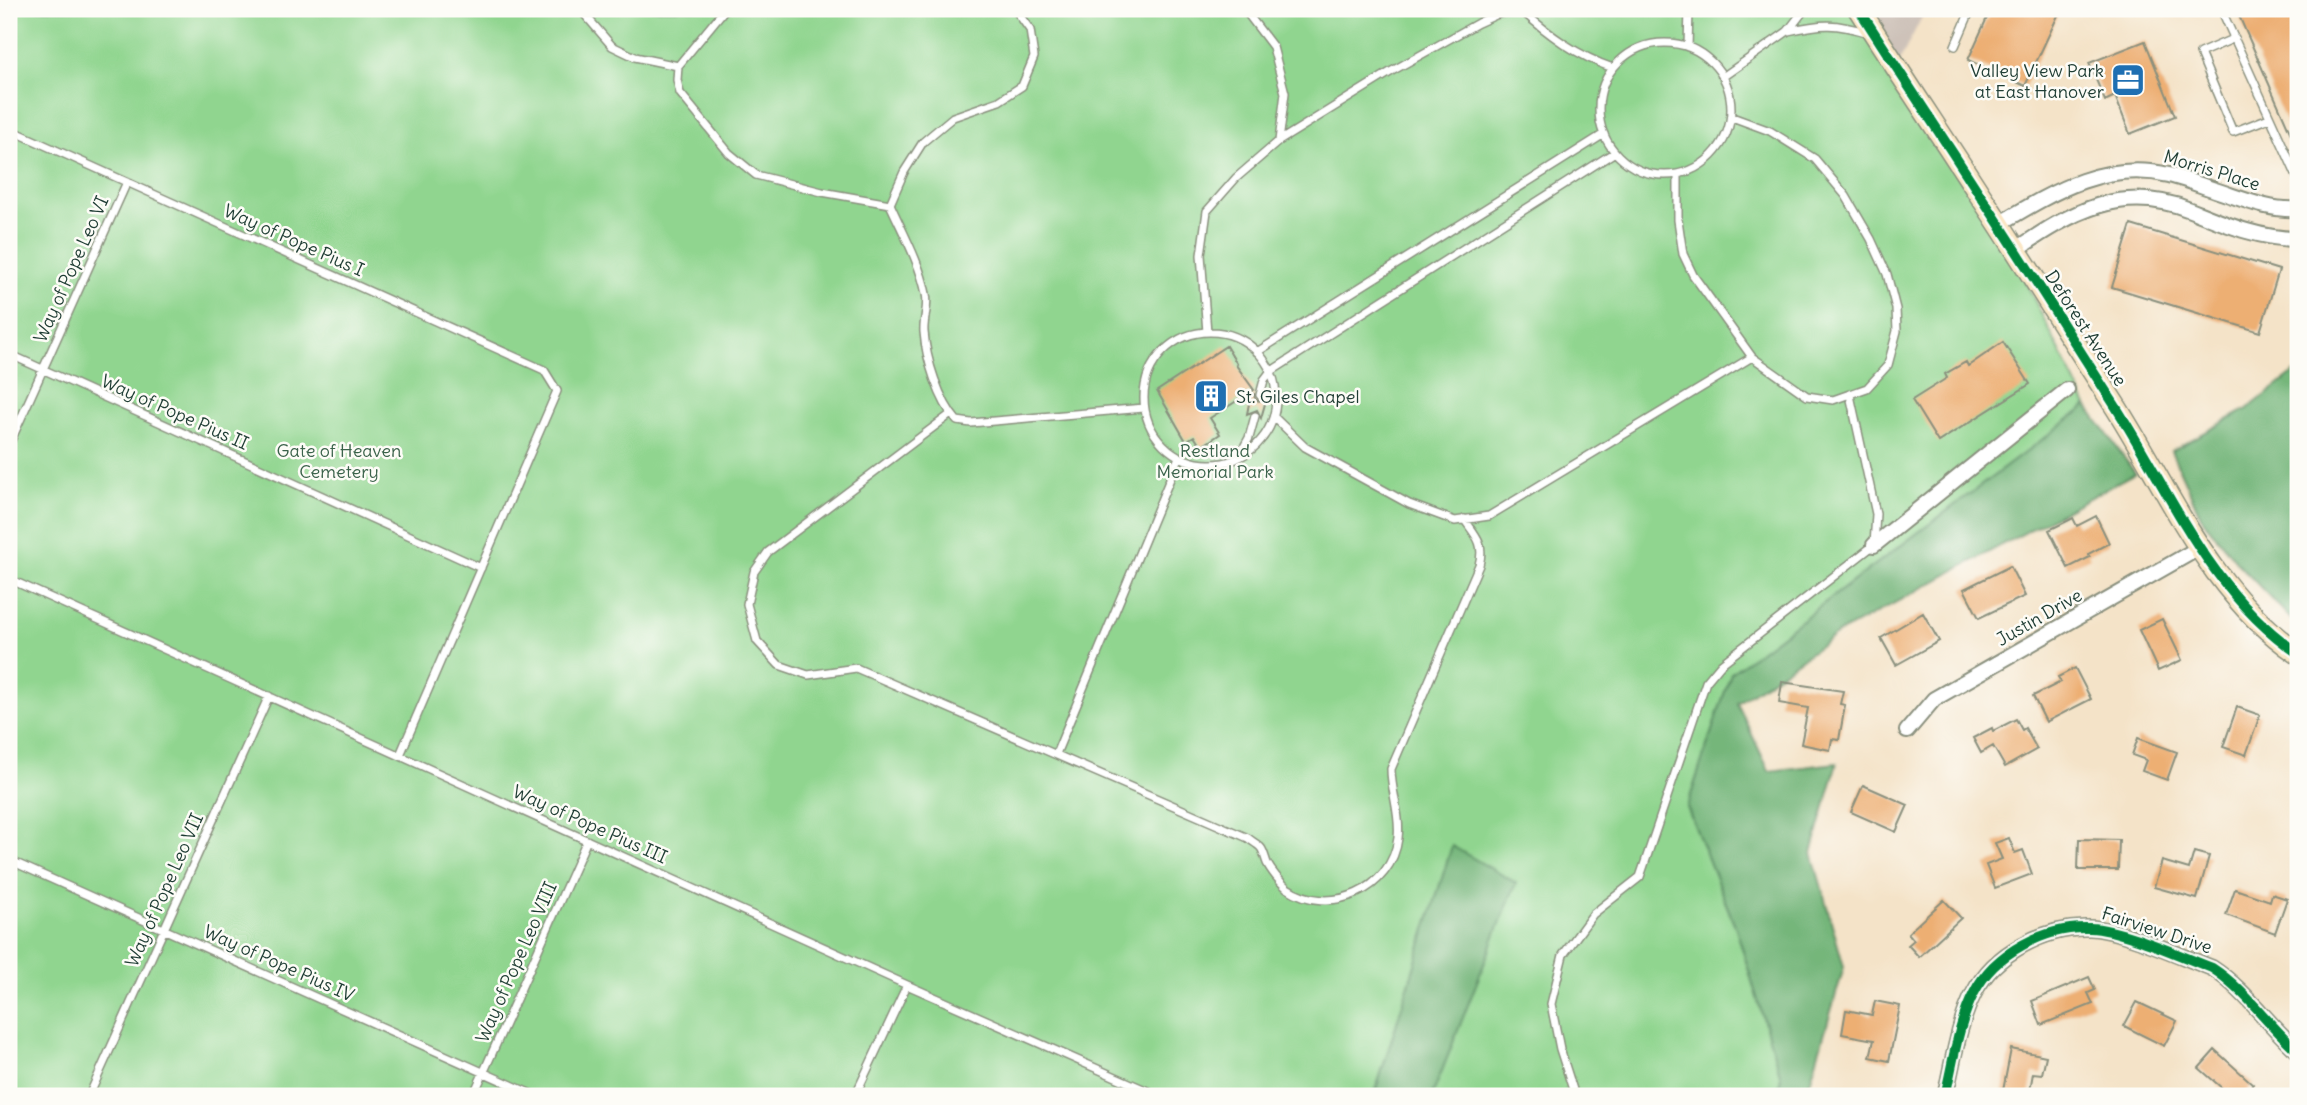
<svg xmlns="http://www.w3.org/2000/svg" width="2307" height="1105" font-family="Delius,sans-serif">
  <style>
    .industrial { fill: #cec2b9 }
    .green { fill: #90d58f; stroke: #588962; stroke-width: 2 }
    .forest { fill: #74b67a; stroke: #4a7a57; stroke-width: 2 }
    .building { fill: #edaf73 }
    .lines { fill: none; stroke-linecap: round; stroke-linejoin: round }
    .lane-casing { stroke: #8a907e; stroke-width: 10 }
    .street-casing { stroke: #8a907e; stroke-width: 18 }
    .secondary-casing { stroke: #8a907e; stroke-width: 24 }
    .lane { stroke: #fff; stroke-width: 7 }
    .street { stroke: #fff; stroke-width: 14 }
    .secondary { stroke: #fbe6c4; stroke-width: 21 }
    .cycleway-casing { stroke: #fdfcf7; stroke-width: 15 }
    .cycleway { stroke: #00873e; stroke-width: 10 }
    .labels { text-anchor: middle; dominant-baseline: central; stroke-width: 5; stroke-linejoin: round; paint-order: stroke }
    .poi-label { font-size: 18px; fill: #1f3d34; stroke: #fdfcf7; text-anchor: end }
    .street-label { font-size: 18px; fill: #1f3d34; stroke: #fdfcf7 }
    .park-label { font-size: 18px; fill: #3b634b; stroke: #fdfcf7 }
  </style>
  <rect width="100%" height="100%" fill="#fdfcf7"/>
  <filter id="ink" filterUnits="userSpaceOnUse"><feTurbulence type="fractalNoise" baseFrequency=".0143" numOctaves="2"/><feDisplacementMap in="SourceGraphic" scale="14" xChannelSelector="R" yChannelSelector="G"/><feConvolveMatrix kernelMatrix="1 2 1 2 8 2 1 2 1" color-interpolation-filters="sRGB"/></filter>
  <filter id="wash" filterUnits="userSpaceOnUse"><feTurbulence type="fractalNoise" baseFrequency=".00686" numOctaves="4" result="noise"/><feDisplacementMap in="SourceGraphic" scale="28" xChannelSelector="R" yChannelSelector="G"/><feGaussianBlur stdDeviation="1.57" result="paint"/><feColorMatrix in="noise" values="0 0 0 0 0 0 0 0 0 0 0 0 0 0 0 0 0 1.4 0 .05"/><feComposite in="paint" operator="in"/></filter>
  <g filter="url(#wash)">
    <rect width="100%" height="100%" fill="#f4e3c8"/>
    <path class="industrial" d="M1859 9H1926L1896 68Z"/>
    <path class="green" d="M9 9H1859L1990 210 2087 406 1731 673 1687 807 1736 928 1781 1077 1777 1096H1432L1515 883 1452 847 1374 1096H9Z"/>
    <path class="forest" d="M2298 370V610L2293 621 2239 565 2201 517 2171 451 2246 410Z
      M2087 406 2135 473 1837 634 1737 703 1769 771 1837 763 1812 853 1844 967 1806 1096H1777L1781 1077 1736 928 1687 807 1731 673Z
      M1452 846 1516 883 1432 1096H1374Z"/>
    <g id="blocks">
      <path class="building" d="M1991 9H2061L2025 86 1968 60Z
        M2236 9H2298V150Z
        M2145 41 2175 116 2130 134 2115 96 2105 101 2089 63Z
        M2131 225 2279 270 2260 332 2112 287Z
        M2003 342 2030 384 1938 442 1912 400 1947 378 1945 374 1966 362 1968 366Z
        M1226 346 1237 364 1236 365 1254 390 1210 418 1220 434 1201 447 1194 436 1186 441 1157 391Z
        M1251 393 1254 394 1255 399 1259 401 1267 397 1261 418 1257 410 1247 414Z
        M2096 516 2109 543 2088 554 2090 557 2068 568 2049 530 2073 518 2077 526Z
        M2010 566 2025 596 1979 618 1964 589Z
        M1923 613 1939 641 1896 665 1881 638Z
        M2162 619 2182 660 2158 671 2139 630Z
        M2075 668 2091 699 2046 722 2033 696 2061 682 2058 677Z
        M1782 682 1843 691 1840 704 1845 705 1839 740 1832 739 1830 750 1801 744 1808 708 1779 703Z
        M2237 707 2260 715 2246 755 2223 747Z
        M2016 719 2022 730 2025 728 2037 749 2005 767 1993 746 1981 753 1973 738 1992 728 1993 731Z
        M2138 738 2177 752 2167 780 2142 771 2146 760 2132 755Z
        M1863 785 1908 805 1896 832 1851 812Z
        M2009 838 2015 853 2023 850 2032 874 1995 888 1986 865 2002 859 1995 843Z
        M2079 839 2119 840 2118 870H2078Z
        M2194 852 2209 856 2197 899 2154 887 2162 861 2189 869Z
        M2235 889 2270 901 2272 894 2287 899 2275 933 2226 915Z
        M1944 900 1961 918 1919 957 1908 945 1914 940 1908 933Z
        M2089 977 2095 990 2088 993 2093 1004 2041 1025 2032 1001Z
        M1875 1001 1900 1006 1889 1061 1870 1057 1874 1040 1842 1034 1846 1010 1872 1015Z
        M2137 1002 2177 1021 2164 1046 2124 1026Z
        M2011 1049 2046 1056 2042 1074 2033 1073 2029 1096H2002Z
        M2215 1050 2253 1084 2242 1096H2231L2199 1068Z"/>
    </g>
  </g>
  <g filter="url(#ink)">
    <use href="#blocks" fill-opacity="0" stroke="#8a907e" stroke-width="2"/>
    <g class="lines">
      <g class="lane-casing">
        <path id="lane" d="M580 9 612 46 635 57 678 66
          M725 9 678 66 677 80 680 93 729 153 756 175 822 192 890 204 904 172 923 142 953 117 999 101 1022 86 1034 57 1030 30 1015 9
          M1244 9 1273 47 1285 93 1279 141
          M1520 9C1548 34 1577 56 1613 68
          M2221 9 2298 179
          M1788 31C1823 23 1835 23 1869 33
          M2235 38 2200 53 2233 132 2269 118
          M1599 109a66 66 0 1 1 132 0a66 66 0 1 1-132 0Z
          M1955 46 1971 9
          M1688 47 1689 9
          M1724 76 1788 31 1805 9
          M9 129 544 370 557 391 400 755
          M1678 174V220L1683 254 1693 275 1752 357 1807 396 1833 400 1867 388 1888 365 1897 331 1896 309 1887 274 1871 239 1846 196 1815 159 1770 131 1732 117
          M890 204C903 233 920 263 926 294 929 306 923 319 924 332 926 359 939 401 957 421L971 423 1144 408
          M1144 398a66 66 0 1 1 132 0a66 66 0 1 1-132 0Z
          M1207 332 1201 255 1207 211 1236 178 1279 141 1392 71 1478 23 1509 9
          M1257 352 1604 134
          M9 354 481 568
          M1260 395 1264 380 1270 372 1615 152
          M951 414 768 552 754 572 747 604 757 641 779 665 808 675 856 668 1248 838C1251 841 1258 844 1261 848 1264 852 1265 858 1267 863 1271 871 1280 882 1287 888 1330 917 1392 890 1398 838 1401 815 1391 792 1391 769L1479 565C1485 543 1476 536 1464 519
          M1274 417 1305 447 1409 504 1455 521 1489 516 1752 357
          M9 445 127 182
          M1239 456 1249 438 1255 416
          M9 579 907 985 1159 1096
          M1056 754 1179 457
          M9 860 536 1096
          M89 1096 269 696
          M473 1096 587 840
          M855 1096 907 985
          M1575 1096 1560 1049 1551 1004 1563 955 1593 914 1640 877 1706 682 1721 664 1874 545 1876 514 1850 395"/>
      </g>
      <g class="street-casing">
        <path id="street" d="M1999 224C2053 192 2104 160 2169 175 2185 179 2200 185 2215 190 2243 199 2269 211 2298 209
          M2016 250C2071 212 2122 183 2190 210 2225 224 2259 239 2298 239
          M1874 545 2067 390
          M1907 731 1934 699 2199 548
          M1945 1096C1953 1063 1958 1024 1974 993 1994 953 2046 926 2090 928 2122 929 2180 956 2212 968 2246 990 2268 1025 2298 1051"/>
      </g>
      <g class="secondary-casing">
        <path id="secondary" d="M1859 9C1898 71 1940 133 1980 195 2026 264 2069 335 2114 404 2169 490 2211 595 2298 653"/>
      </g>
      <use href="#lane" class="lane"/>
      <use href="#street" class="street"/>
      <use href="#secondary" class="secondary"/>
      <g class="cycleway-casing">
        <path id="cycleway" d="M1859 9C1898 71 1940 133 1980 195 2026 264 2069 335 2114 404 2169 490 2211 595 2298 653
          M1945 1096C1953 1063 1958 1024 1974 993 1994 953 2046 926 2090 928 2122 929 2180 956 2212 968 2246 990 2268 1025 2298 1051"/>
      </g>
      <use href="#cycleway" class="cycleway"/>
    </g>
  </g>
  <defs>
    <g id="office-square" transform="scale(1.75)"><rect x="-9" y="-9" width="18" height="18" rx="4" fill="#1f6fb2" stroke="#fdfcf7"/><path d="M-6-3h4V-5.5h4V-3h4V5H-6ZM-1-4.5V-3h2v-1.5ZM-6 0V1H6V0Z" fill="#fff"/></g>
    <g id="building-square" transform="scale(1.75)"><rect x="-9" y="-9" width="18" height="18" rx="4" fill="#1f6fb2" stroke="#fdfcf7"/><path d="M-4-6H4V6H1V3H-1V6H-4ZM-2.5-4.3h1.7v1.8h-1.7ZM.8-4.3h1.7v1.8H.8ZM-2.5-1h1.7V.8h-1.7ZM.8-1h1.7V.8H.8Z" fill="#fff"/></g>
  </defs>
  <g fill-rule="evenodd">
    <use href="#office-square" x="2128" y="80"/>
    <use href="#building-square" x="1211" y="396"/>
  </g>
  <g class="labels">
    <g class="poi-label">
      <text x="2104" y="70">Valley View Park<tspan x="2104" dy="21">at East Hanover</tspan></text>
      <text x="1236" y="396" text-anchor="start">St. Giles Chapel</text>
    </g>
    <g class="street-label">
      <text transform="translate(2212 170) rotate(17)">Morris Place</text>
      <text transform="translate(294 240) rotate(24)">Way of Pope Pius I</text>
      <text transform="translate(71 269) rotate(-66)">Way of Pope Leo VI</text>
      <text transform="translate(2086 328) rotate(57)">Deforest Avenue</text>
      <text transform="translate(175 412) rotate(24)">Way of Pope Pius II</text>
      <text transform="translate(2039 617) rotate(-30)">Justin Drive</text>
      <text transform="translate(590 824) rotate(24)">Way of Pope Pius III</text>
      <text transform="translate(164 890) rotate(-66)">Way of Pope Leo VII</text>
      <text transform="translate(2157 930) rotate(18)">Fairview Drive</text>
      <text transform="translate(516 962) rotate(-66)">Way of Pope Leo VIII</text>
      <text transform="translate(279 963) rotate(24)">Way of Pope Pius IV</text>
    </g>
    <g class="park-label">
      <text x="339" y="450">Gate of Heaven<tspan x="339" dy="21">Cemetery</tspan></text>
      <text x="1215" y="450">Restland<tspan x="1215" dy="21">Memorial Park</tspan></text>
    </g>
  </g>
  <rect width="2307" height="1105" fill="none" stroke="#fdfcf7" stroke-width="35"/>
</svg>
